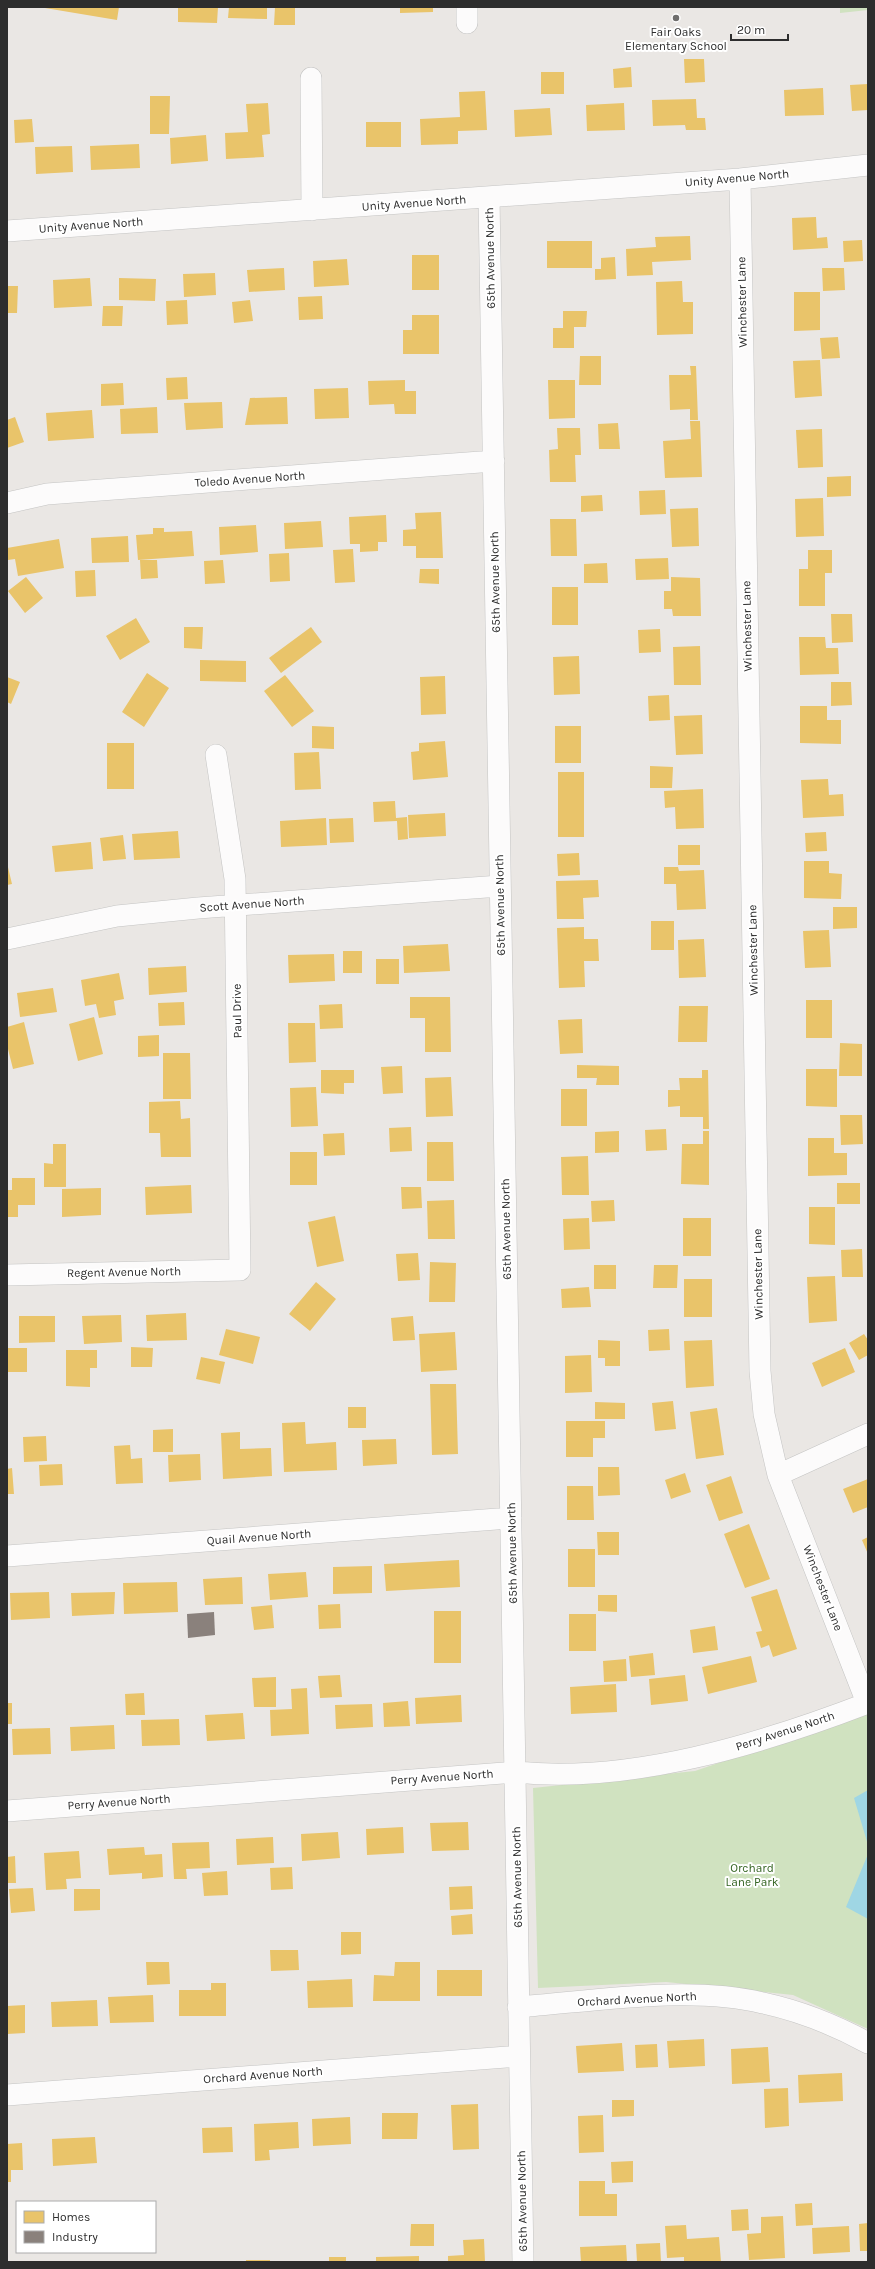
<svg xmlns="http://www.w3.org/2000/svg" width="875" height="2269" font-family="Karla,sans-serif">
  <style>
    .green { fill: #d0e2c0 }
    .water { fill: #9fd6e4 }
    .homes { fill: #e9c46a }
    .industry { fill: #8a817c }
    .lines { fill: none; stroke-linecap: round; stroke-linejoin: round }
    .street-casing { stroke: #c4c4c3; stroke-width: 22 }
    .street { stroke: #fcfbfb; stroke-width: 21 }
    .poi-dot { fill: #6f6e6d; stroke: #fff; stroke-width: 1.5 }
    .labels { text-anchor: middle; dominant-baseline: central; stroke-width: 4; stroke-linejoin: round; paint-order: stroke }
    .poi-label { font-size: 12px; fill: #2d2d2d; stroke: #fff }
    .street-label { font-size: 12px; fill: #2d2d2d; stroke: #fff }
    .park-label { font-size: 12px; fill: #346422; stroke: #fff }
  </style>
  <rect width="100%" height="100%" fill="#eae7e4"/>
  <path class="green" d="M840 7H868V10L840 13Z
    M868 1712V2029L793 1995 666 1982 538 1988 533 1788 695 1771Z"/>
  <path class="water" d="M868 1790V1845L854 1798Z
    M868 1854V1919L846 1907Z"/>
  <path class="homes" d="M39 7H119L117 20Z
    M178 7H218L217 23 178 22Z
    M229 7H267V19L228 18Z
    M275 7H295V25H274Z
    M400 7H433V12L400 13Z
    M684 59H704L705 82 685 83Z
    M631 67 632 87 614 88 613 69Z
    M541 72H564V94H541Z
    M868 84V110L852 111 850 85Z
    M823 88 824 115 785 116 784 90Z
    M485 91 487 130 458 131V144L421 145 420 119 460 117 459 92Z
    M150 96H170L169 134H150Z
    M696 99 697 118H705L706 130H686L685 125 653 126 652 100Z
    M268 103 270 134 262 135 264 157 226 159 225 133 248 132 246 104Z
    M624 103 625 130 587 131 586 105Z
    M550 108 552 135 515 137 514 110Z
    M32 119 34 142 15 143 14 120Z
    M366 122H401V147H366Z
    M206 135 208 161 171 164 170 138Z
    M139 144 140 168 91 170 90 146Z
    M72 146 73 172 36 174 35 147Z
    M816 217 817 238 827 237 828 248 793 250 792 218Z
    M690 236 691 260 652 262 653 275 627 276 626 249 656 247 655 237Z
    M862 240 863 261 844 262 843 241Z
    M547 241H592V268H547Z
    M412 255H439V290H412Z
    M615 257 616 279 595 280V269H601V258Z
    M347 259 349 285 314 287 313 261Z
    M284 268 285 290 249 292 247 270Z
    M822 268H844L845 290 823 291Z
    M215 273 216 295 184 297 183 274Z
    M90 278 92 306 54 308 53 280Z
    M119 278 156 279 155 301 119 300Z
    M682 281 683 302H693V334L657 335 656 282Z
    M7 286H18L17 313H7Z
    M794 292H820V330L794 331Z
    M322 296 323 319 299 320 298 297Z
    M187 300 188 324 167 325 166 301Z
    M250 300 253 321 234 323 232 302Z
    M103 306H123L122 326H102Z
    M563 311H587L586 327H574V348H553V328H563Z
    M412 315H439V354H403V330H412Z
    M838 337 840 358 822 359 820 338Z
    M580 356H601V385H579Z
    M820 360 822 396 795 398 793 361Z
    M690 366H696L698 420H690V409L670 410 669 375H691Z
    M187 377 188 399 167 400 166 378Z
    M405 380V391H416V414H395L394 404 369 405 368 381Z
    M548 380H575V418L549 419Z
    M123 383 124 405 101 406V384Z
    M348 388 349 418 315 419 314 389Z
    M287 397 288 424 245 425 250 398Z
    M222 402 223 428 186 430 184 403Z
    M157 407 158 433 121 434 120 409Z
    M92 410 94 438 48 441 46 413Z
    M15 417 24 442 7 448V420Z
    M690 421H700L702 477 665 478 663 441 691 439Z
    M618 423 620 449H599L598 424Z
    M557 428H580L581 455H575L576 482H550L549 450 558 449Z
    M822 429 823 467 798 468 796 430Z
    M851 476V496L827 497V477Z
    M665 490 666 514 640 515 639 491Z
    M602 495 603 511 581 512V496Z
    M823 498 824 536 796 537 795 499Z
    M698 508 699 546 672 547 670 509Z
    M441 512 443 558H416V546H403V530L416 529 415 513Z
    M386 515 387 542H378V551L360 552V544H350L349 517Z
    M550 519H576L577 556H551Z
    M321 521 323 547 285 549 284 523Z
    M256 525 258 552 220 555 219 527Z
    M153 528H164V532L192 531 194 556 138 560 136 535 153 534Z
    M128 536 129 562 92 563 91 538Z
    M59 539 64 568 18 576 15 559 8 560 7 548Z
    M353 549 355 582 335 583 333 550Z
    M808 550H832V573H825V606H799V569H808Z
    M289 553 290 581 270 582 269 554Z
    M668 558 669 579 636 580 635 559Z
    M140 560H157L158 578 141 579Z
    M223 560 225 583 205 584 204 561Z
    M607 563 608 583H584V564Z
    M420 569H439V584L419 583Z
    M95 570 96 596 76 597 75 571Z
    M26 577 43 598 25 613 8 591Z
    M671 577 700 578 701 616H673L672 609H664V591H671Z
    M552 587H578V625H552Z
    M831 614H852L853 642 832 643Z
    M136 618 150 642 120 660 106 636Z
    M184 627H203L202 649 184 648Z
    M311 627 322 642 281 673 269 658Z
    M660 629 661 652 639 653 638 630Z
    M799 637H825L826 648H838L839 674 800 675Z
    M700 646 701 685H674L673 647Z
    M579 656 580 694 554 695 553 657Z
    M200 660 246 661V682L200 681Z
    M147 673 169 688 144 727 122 712Z
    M285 675 314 711 292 727 264 691Z
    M445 676 446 714 421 715 420 677Z
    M7 677 20 682 11 704 7 702Z
    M831 682H851L852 705 831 706Z
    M669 695 670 720 649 721 648 696Z
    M800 706H827V720H841V744L800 743Z
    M702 715 703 754 676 755 674 716Z
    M312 726 334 727V749L312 748Z
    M555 726H581V763H555Z
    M445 741 448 777 413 780 411 752 419 751V743Z
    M107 743H134V789H107Z
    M319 752 321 789 295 790 294 753Z
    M650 766 673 767 672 788H650Z
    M558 772H584V837H558Z
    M828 779 829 795 843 794 844 816 803 818 801 780Z
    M703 789 704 828 676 829 675 807 665 808 664 791Z
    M395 801 396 818 407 817 408 839 398 840 397 821 374 822 373 802Z
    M445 813 446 836 409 838 408 815Z
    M326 818 327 845 281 847 280 821Z
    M353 818 354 842 330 843 329 819Z
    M178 831 180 858 134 860 132 834Z
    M826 832 827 851 806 852 805 833Z
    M123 835 126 859 103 861 100 838Z
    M91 842 93 869 55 872 52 846Z
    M678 845H700V865H678Z
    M579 853 580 875 558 876 557 854Z
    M804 861H829V873L842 874 841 899 804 898Z
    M7 863 12 884 7 885Z
    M664 867H678L679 871 704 870 706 909 677 910 676 884H664Z
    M598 880 599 897 583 898 584 919H557L556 881Z
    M833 907H857V928L833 929Z
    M651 921H674V950H651Z
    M584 927V939H598L599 961H584L585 987 559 988 557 928Z
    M829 930 831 967 805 968 803 931Z
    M704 939 706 977 679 978 678 940Z
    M448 944 450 971 404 973 403 946Z
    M343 951H362V973H343Z
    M334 954 335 981 289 983 288 955Z
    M376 959H399V984H376Z
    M186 966 187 992 149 995 148 968Z
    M119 973 124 999 114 1001 116 1015 99 1018 96 1004 85 1006 81 980Z
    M53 988 57 1012 20 1017 17 993Z
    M410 997H450L451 1052H425V1018H410Z
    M806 1000H832V1038H806Z
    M184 1002 185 1025 159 1026 158 1003Z
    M342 1004 343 1028 320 1029 319 1005Z
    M679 1006H708L707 1042H678Z
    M94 1017 103 1054 78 1061 69 1024Z
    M582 1019 583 1053 560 1054 558 1020Z
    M24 1022 34 1064 13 1069 7 1045V1027Z
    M288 1023H315L316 1062 289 1063Z
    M159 1035V1056L138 1057V1036Z
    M840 1043 862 1044V1076H839Z
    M163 1053H190L191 1099H163Z
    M577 1065 619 1066V1085H596L597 1078H577Z
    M402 1066 403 1093 383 1094 381 1067Z
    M806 1069H837V1107L806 1106Z
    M321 1070H354V1083H344V1094L321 1093Z
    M702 1070H708L709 1129H703V1117H680V1106L668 1107V1090H680L679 1078H702Z
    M451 1077 453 1116 426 1117 425 1078Z
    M316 1087 318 1126 291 1127 290 1088Z
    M561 1089H587V1126H561Z
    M180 1101 181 1119 190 1118 191 1157H161L160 1133H149V1102Z
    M840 1115H862L863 1144 841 1145Z
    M411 1127 412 1151 390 1152 389 1128Z
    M666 1129 667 1150 646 1151 645 1130Z
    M619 1131V1152L595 1153V1132Z
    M703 1131H709V1185L681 1184 682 1144H703Z
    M344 1133 345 1155 324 1156 323 1134Z
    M808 1138H834V1153H847V1175L808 1176Z
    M427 1142H453L454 1181H427Z
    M53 1144H66V1187H44V1163L53 1164Z
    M290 1152H317V1185H290Z
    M588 1156 589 1195H562L561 1157Z
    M12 1178H35V1205H18V1217H7V1190H12Z
    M837 1183H860V1204H837Z
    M191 1185 192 1213 146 1215 145 1187Z
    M401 1187H421L422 1208 402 1209Z
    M101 1188V1215L62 1217V1189Z
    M454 1200 455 1239H428L427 1201Z
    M614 1200 615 1221 592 1222 591 1201Z
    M809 1207H835V1245L809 1244Z
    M335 1216 344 1261 317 1267 308 1222Z
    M589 1218 590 1249 564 1250 563 1219Z
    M683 1218H711V1256H683Z
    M862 1249 863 1277H842L841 1250Z
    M418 1253 420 1280 398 1281 396 1254Z
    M430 1262 456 1263 455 1302H429Z
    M594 1265H616V1289H594Z
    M654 1265H678L677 1288H653Z
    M835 1276 837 1321 809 1323 807 1277Z
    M684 1279H712V1317H684Z
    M316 1282 336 1299 310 1331 289 1314Z
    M589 1287 591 1307 562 1308 561 1289Z
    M186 1313 187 1340 147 1341 146 1315Z
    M121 1315 122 1342 84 1344 82 1316Z
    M19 1316H55V1342L19 1343Z
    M413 1316 415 1340 393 1341 391 1318Z
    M226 1329 260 1337 253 1364 219 1355Z
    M669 1329 670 1350 649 1351 648 1330Z
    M455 1332 457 1370 421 1372 419 1334Z
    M864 1334 868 1340V1355L859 1360 849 1343Z
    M598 1340 620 1341V1366H605V1358H598Z
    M712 1340 714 1386 686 1388 684 1341Z
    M131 1347 153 1348 152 1367H131Z
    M7 1348H27V1372H7Z
    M845 1348 855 1372 822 1387 812 1363Z
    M66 1350H97V1368H90V1387L66 1386Z
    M591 1355 592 1392 565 1393V1356Z
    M201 1357 225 1362 220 1384 196 1379Z
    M430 1384H456L458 1454 432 1455Z
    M673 1401 676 1429 655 1431 652 1403Z
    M595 1402 625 1403V1419H595Z
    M348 1407H366V1428H348Z
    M717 1408 724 1455 696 1459 690 1412Z
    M566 1421H605V1438H593V1457H566Z
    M305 1422 306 1444 336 1442 337 1470 284 1472 282 1423Z
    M173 1429V1452H153V1430Z
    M240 1432V1449L271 1448 272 1476 223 1479 221 1433Z
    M46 1436 47 1461 24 1462 23 1437Z
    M396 1439 397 1464 363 1466 362 1440Z
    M130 1445 131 1459 142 1458 143 1483 116 1484 114 1446Z
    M200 1454 201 1480 169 1482 168 1455Z
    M62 1464 63 1485 40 1486 39 1465Z
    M598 1467H619L620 1495 598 1496Z
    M12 1468 14 1494H7V1469Z
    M685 1473 691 1492 671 1499 665 1480Z
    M731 1476 743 1513 719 1521 706 1485Z
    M868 1479V1507L853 1513 843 1489Z
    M567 1486H593L594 1520H567Z
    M749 1524 770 1579 745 1588 724 1534Z
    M597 1532H619V1555H598Z
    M868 1537V1554L862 1540Z
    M568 1549H595V1587H568Z
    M459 1560 460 1587 386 1591 384 1564Z
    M372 1566V1593L333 1594V1567Z
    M306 1572 308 1597 270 1600 268 1574Z
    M242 1577 243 1604 205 1605 203 1579Z
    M177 1582 178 1612 124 1614 123 1583Z
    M777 1589 797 1649 773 1657 769 1645 761 1648 756 1632 762 1631 751 1597Z
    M49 1592 50 1618 11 1620 10 1593Z
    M115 1592 114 1614 72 1616 71 1593Z
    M598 1595H617V1612L598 1611Z
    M340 1604 341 1628 319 1629 318 1605Z
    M272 1605 274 1628 254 1630 251 1607Z
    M434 1611H461V1663H434Z
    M569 1614H596V1651H569Z
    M715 1626 718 1650 693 1653 690 1630Z
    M653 1653 655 1675 631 1677 629 1656Z
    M751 1656 757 1682 708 1694 702 1667Z
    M626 1659 627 1681 604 1682 603 1661Z
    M340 1675 342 1697 320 1698 318 1676Z
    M685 1675 688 1701 651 1705 649 1679Z
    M276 1677V1707H254L252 1678Z
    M616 1684 617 1712 571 1714 570 1687Z
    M307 1688 309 1734 271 1736 270 1710 292 1709 291 1689Z
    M144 1693 145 1715H126L125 1694Z
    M461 1695 462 1722 416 1724 415 1698Z
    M408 1701 410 1726 384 1727 383 1703Z
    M7 1703H12V1724H7Z
    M372 1704 373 1727 336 1729 335 1705Z
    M243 1713 245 1739 207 1741 205 1715Z
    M179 1719 180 1745 142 1746 141 1720Z
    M114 1725 115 1749 71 1751 70 1727Z
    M50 1728 51 1754 13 1755 12 1729Z
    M468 1822 469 1850 432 1851 430 1823Z
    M403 1827 404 1853 367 1855 366 1829Z
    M338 1832 340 1858 302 1861 301 1834Z
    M273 1837 274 1863 237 1865 236 1839Z
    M209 1842 210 1868 186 1869 187 1879H174L172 1843Z
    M144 1847 145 1855 162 1854 163 1877 142 1879V1873L109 1875 107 1849Z
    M79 1851 81 1878 66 1879 67 1889 46 1890 44 1853Z
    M15 1856 16 1883H7V1857Z
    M292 1867 293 1889 271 1890 270 1868Z
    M227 1871 228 1895 204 1896 202 1873Z
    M472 1886 473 1909 450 1910 449 1887Z
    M33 1888 35 1911 11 1913 9 1889Z
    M74 1889H100V1910L74 1911Z
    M472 1914 473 1934 452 1935 451 1916Z
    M341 1932H361V1954L341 1955Z
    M270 1950H298L299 1970 271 1971Z
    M146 1962H169L170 1984 147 1985Z
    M395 1962H420V2001H373L374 1975 394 1976Z
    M437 1970H482V1996H437Z
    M352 1979 353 2007 308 2008 307 1981Z
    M211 1983H226V2016H179V1990H211Z
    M153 1995 154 2022 110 2023 108 1997Z
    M97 2000 98 2026 52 2027 51 2002Z
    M25 2005V2033L7 2034V2006Z
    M704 2039 705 2066 669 2068 667 2041Z
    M622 2043 624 2071 578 2073 576 2046Z
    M657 2044 658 2067 636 2068 635 2045Z
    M768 2047 770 2082 732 2084 731 2049Z
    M842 2073 843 2101 799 2103 798 2075Z
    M788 2088 789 2126 765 2128 764 2089Z
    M612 2100H634V2116L612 2117Z
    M478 2104 479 2149 453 2150 451 2105Z
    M382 2113H418L417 2139H382Z
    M603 2115 604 2152 579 2153 578 2116Z
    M350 2117 351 2144 313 2146 312 2119Z
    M298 2122 299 2148 269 2150 270 2160 255 2161 254 2124Z
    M232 2127 233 2152 203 2153 202 2128Z
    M95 2137 97 2163 53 2166 52 2139Z
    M22 2143 23 2170H11V2182H7V2144Z
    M633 2161V2182L612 2183 611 2162Z
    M579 2181H605V2194H617V2216H579Z
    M812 2203 813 2225 796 2226 795 2204Z
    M748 2209 749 2230 732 2231 731 2210Z
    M783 2216 785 2258 749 2260 747 2234 761 2233V2217Z
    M868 2223V2251H860L859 2224Z
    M411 2224H434V2246H410Z
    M686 2225 687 2239 719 2237 721 2262H684V2257L667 2258 665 2226Z
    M849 2226 850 2252 813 2254 812 2228Z
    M484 2239 485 2262H448V2256L464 2255 463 2240Z
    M660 2243 661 2262H637L636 2244Z
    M626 2245 627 2262H581L580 2247Z
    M419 2256V2262H376V2257Z
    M329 2257H346V2262H329Z
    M246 2260H270V2262H246Z"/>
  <path class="industry" d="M214 1612 215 1635 188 1638 187 1614Z"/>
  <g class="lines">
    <g class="street-casing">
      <path id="street" d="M467 7V23
        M311 78 312 210
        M740 179 760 1371 764 1414 778 1475 867 1703
        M489 197 523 2262
        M7 231 740 179 868 165
        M7 503 47 494 494 461
        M7 939 117 916 198 908 500 886
        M7 1275 240 1270 235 879 216 755
        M778 1475 868 1434
        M7 1556 511 1518
        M7 1811 516 1772C631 1784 761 1744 868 1703
        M518 2007C595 2001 689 1985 763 2003 800 2011 835 2025 868 2043
        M7 2095 519 2056"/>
    </g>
    <use href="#street" class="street"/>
  </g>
  <circle class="poi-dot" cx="676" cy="18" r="4"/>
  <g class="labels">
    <g class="poi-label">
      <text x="676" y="32">Fair Oaks<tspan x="676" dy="14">Elementary School</tspan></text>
    </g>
    <g class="street-label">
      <text transform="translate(737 178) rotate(-5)">Unity Avenue North</text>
      <text transform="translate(414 203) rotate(-4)">Unity Avenue North</text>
      <text transform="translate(91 225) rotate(-4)">Unity Avenue North</text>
      <text transform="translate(490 258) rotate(-91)">65th Avenue North</text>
      <text transform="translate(742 302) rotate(-91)">Winchester Lane</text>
      <text transform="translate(250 479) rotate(-4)">Toledo Avenue North</text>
      <text transform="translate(495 582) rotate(-91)">65th Avenue North</text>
      <text transform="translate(747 626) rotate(-91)">Winchester Lane</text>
      <text transform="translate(252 904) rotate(-4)">Scott Avenue North</text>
      <text transform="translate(500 905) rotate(-91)">65th Avenue North</text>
      <text transform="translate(753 950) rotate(-91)">Winchester Lane</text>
      <text transform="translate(237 1011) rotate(-91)">Paul Drive</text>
      <text transform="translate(506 1229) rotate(-91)">65th Avenue North</text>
      <text transform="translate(124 1272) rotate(-1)">Regent Avenue North</text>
      <text transform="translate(758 1274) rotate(-91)">Winchester Lane</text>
      <text transform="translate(259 1537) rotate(-4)">Quail Avenue North</text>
      <text transform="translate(512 1553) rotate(-91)">65th Avenue North</text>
      <text transform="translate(823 1588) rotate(69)">Winchester Lane</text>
      <text transform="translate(785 1731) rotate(-18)">Perry Avenue North</text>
      <text transform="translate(442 1777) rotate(-4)">Perry Avenue North</text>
      <text transform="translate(119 1802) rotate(-4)">Perry Avenue North</text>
      <text transform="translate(517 1877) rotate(-91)">65th Avenue North</text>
      <text transform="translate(637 1999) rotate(-3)">Orchard Avenue North</text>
      <text transform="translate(263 2075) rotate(-4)">Orchard Avenue North</text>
      <text transform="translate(522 2201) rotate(-91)">65th Avenue North</text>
    </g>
    <g class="park-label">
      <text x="752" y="1868">Orchard<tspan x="752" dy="14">Lane Park</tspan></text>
    </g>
  </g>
  <rect width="875" height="2269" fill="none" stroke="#2d2d2d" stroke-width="16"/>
  <rect x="16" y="2201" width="140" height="52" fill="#ffffff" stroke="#ababab"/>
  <rect x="24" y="2211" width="20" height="12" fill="#e9c46a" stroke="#ababab"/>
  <text x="52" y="2221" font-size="12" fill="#2d2d2d">Homes</text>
  <rect x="24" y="2231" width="20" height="12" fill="#8a817c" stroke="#ababab"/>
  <text x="52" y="2241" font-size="12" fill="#2d2d2d">Industry</text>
  <path d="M731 34v6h57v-6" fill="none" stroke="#2d2d2d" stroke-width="2"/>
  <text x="737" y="34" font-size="12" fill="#2d2d2d" stroke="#ffffff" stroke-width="3" paint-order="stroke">20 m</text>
</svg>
